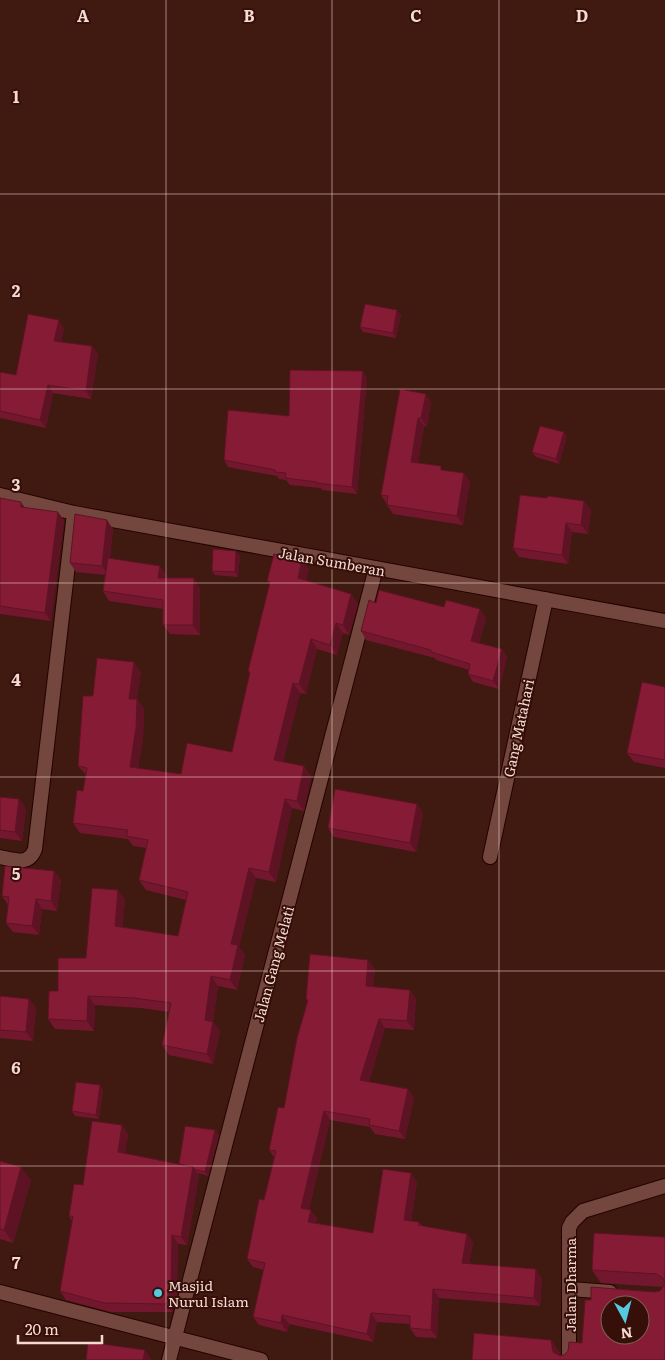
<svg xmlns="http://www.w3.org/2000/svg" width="665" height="1360" font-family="Literata,serif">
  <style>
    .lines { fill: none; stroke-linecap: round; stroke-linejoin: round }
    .minor-casing { stroke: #250200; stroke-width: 16 }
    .minor { stroke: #74473e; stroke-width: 14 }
    .wall { fill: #73172e }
    .shaded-wall { fill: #5e1325 }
    .building { fill: #861b35; stroke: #5e1325; fill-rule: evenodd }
    .grid { fill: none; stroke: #f5dad3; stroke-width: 1; stroke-opacity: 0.55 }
    .poi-dot { fill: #56c9e0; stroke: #350f08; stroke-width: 2 }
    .labels { text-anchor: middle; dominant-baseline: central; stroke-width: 4; stroke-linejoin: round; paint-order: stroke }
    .street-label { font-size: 14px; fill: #f5dad3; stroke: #350f08 }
    .poi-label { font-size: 14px; fill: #f5dad3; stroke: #350f08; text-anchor: start }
    .grid-label { font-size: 16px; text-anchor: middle; font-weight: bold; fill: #f5dad3; stroke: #350f08; stroke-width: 4; stroke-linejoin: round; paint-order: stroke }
  </style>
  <rect width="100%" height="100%" fill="#401911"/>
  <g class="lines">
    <g class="minor-casing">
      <path id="minor" d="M0 495 74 513 665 621
        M0 857C14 860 29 866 35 849L74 513
        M490 857 546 599
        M570 1289 610 1292
        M0 1292 261 1360
        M169 1360 376 568
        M569 1360V1228L572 1222 583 1211 665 1186"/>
    </g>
    <use href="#minor" class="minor"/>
  </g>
  <path class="wall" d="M401 315 396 338 363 332 360 327Z
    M64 328 61 342 92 346 98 354 91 399 53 393 46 428 0 418V372L16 375Z
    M367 378 357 494 322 490 321 488 290 485 286 480 279 479 277 476 228 467 224 460 289 416Z
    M400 389 431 402 427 427 424 426 418 463 444 470 470 481 463 525 393 514 387 505V504L381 495Z
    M567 436 559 464 536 457 532 452Z
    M0 498 25 508 64 520 51 621 0 614Z
    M547 498 584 501 591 510 588 534 572 532 568 564 519 557 513 548Z
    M113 529 110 559 167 575 166 578 200 588V635L170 634 163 625V609L109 601 103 591 105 575 76 572 70 563Z
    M240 556 238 577 215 575 212 571Z
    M302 560 309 570 306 580 351 594 358 604 349 635 343 633 337 655 317 649 306 694 300 693 283 762 304 766 311 776 304 811 292 808 276 882 256 878 239 947 245 955 237 990 218 986 213 1022 220 1031 213 1064 169 1055 162 1045 169 1012 141 1008 95 1005 94 1031 55 1029 48 1019 58 991 86 958 125 899 122 927 178 936 186 900 146 890 139 880 146 848 133 846 128 839 80 833 73 823 83 791 86 775 78 766 93 696 141 672 137 699 144 709 143 738 138 768 181 774 232 752 250 675 248 671 270 584 267 581Z
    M376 603 486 618 479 643 502 649 507 657 499 689 473 682 468 674 469 670 436 660 435 658 366 640 361 631Z
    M665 687V768L634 762 627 753Z
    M0 797 19 799 26 808 22 841 0 838Z
    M417 804 423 813 416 852 334 837 328 828Z
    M54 871 61 880 57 911 42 909 39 935 13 932 6 923 8 905 2 896Z
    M368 960 375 969 373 987 410 990 416 999 414 1030 385 1028 369 1082 408 1089 414 1098 405 1139 375 1134 370 1127 330 1120 309 1209 317 1218 316 1223 373 1233 417 1182 411 1221 419 1222 422 1226 467 1234 473 1242 469 1264 542 1278 540 1306 439 1298 437 1338 416 1337 410 1328V1324L377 1322 373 1342 289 1324 287 1332 259 1325 253 1317 264 1270 253 1267 247 1259 264 1200 274 1157 269 1150 284 1108 307 1001 306 999Z
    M0 996 29 999 36 1008 33 1041 0 1038Z
    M103 1090 99 1119 75 1116 72 1111Z
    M122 1125 128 1134 125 1153 179 1164 219 1135 208 1176 198 1173 199 1176 187 1245 178 1244 177 1295 172 1312H111L66 1300 60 1291 72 1221 69 1216 83 1185Z
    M0 1161 31 1180 13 1243 0 1239Z
    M665 1237V1360H472L551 1340 560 1353 561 1356 564 1355 582 1343 591 1300 655 1292 660 1291 663 1287 601 1283 592 1270Z"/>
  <path class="shaded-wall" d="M397 310 401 315 396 338 393 333Z
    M59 320 64 328 60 349 54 341Z
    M92 346 98 354 91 399 86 391Z
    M363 371 367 378 357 494 352 487Z
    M48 385 53 393 46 428 40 420Z
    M426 394 431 402 427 427 421 418Z
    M418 418 424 426 417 470 411 462Z
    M564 432 567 436 559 464 556 459Z
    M464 473 470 481 463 525 457 516Z
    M584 501 591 510 588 534 581 525Z
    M21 502 27 511 21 507Z
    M58 512 64 520 51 621 45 613Z
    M107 520 113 529 108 575 102 566Z
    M566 523 572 532 568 564 562 555Z
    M236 551 240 556 238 577 235 572Z
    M302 560 309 570 305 588 298 578Z
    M160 566 167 575 165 588 158 578Z
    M194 578 200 588V635L193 625Z
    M351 594 358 604 349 635 343 625Z
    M480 609 486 618 477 649 471 641Z
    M336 623 343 633 337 655 330 645Z
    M311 639 317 649 306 694 299 684Z
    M502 649 507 657 499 689 493 681Z
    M134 662 141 672 136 708 129 699Z
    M293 683 300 693 281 770 274 760Z
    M137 699 144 709 143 738 137 777 130 767Z
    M304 766 311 776 304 811 297 801Z
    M19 799 26 808 22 841 15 832Z
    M285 799 292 808 276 882 269 872Z
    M417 804 423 813 416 852 410 843Z
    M249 868 256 878 239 947 245 955 237 990 230 980 231 944Z
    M54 871 61 880 57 911 51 901Z
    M118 890 125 899 122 936 115 926Z
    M36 899 42 909 39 935 32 926Z
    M368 960 375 969 372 995 366 986Z
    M211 976 218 986 213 1022 220 1031 213 1064 207 1054 205 1020Z
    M410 990 416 999 414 1030 407 1021Z
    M88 996 95 1005 94 1031 87 1021Z
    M29 999 36 1008 33 1041 26 1032Z
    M379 1019 385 1028 367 1089 360 1080Z
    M100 1085 103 1090 99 1119 96 1115Z
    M408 1089 414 1098 405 1139 399 1131Z
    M324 1111 330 1120 307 1216 301 1208Z
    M122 1125 128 1134 124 1161 118 1152Z
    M215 1130 219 1135 208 1176 205 1172Z
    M21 1167 31 1180 13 1243 4 1230Z
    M193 1167 199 1176 187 1245 181 1237Z
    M411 1173 417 1182 410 1228 404 1220Z
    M311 1210 317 1218 314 1231 308 1222Z
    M467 1234 473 1242 468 1272 462 1263Z
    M172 1235 178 1244 177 1295 172 1312 166 1304Z
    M536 1269 542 1278 540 1306 534 1298Z
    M433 1289 439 1298 437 1338 431 1330Z
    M371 1313 377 1322 373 1342 367 1334Z
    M282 1315 289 1324 287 1332 281 1323Z
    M551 1340 560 1353 561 1360 553 1352Z
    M145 1350 151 1359V1360H143Z"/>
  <path class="building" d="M365 304 397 310 393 333 360 327Z
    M28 314 59 320 54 341 92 346 86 391 48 385 40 420 0 411V372L16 375Z
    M290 370 363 371 352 487 317 483V482L285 478 286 473 275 472V470L224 460 228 410 289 416Z
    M400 389 426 394 421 418H418L411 462 441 466V470L464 473 457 516 387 505 388 496 381 495Z
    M540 426 564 432 556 459 532 452Z
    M520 495 547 498 548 496 584 501 581 525 566 523 562 555 513 548Z
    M0 498 21 502V507L58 512 45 613 0 606Z
    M75 514 107 520 102 566 70 563Z
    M213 549 236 551 235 572 212 571Z
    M274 554 302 560 298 578 351 594 343 625 336 623 330 645 311 639 299 684 293 683 274 760 304 766 297 801 285 799 269 872 249 868 231 944 238 945 230 980 211 976 205 1020 213 1022 207 1054 162 1045 171 1003 134 998 88 996 87 1021 48 1019 49 991H58V958H86L92 888 118 890 115 926 178 936 188 892 139 880 148 840 126 836 128 830 73 823 77 790 83 791 87 768 78 766 83 696H93L97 658 134 662 129 699H137L136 728 130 767 181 774 187 743 232 752 250 672 248 671 270 582 267 581Z
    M108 558 160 566 158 578H194L193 625H163V600L103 591Z
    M379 590 444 607 446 600 480 609 471 641 502 649 493 681 468 674 470 664 431 652V650L361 631 369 600 376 603Z
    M642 682 665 687V760L627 753Z
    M335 789 417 804 410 843 328 828Z
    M0 797 19 799 15 832 0 830Z
    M5 866 54 871 51 901 36 899 32 926 6 923 9 897 2 896Z
    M310 954 368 960 366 986 410 990 407 1021 379 1019 360 1080 408 1089 399 1131 369 1125 370 1119 324 1111 301 1208 311 1210 308 1222 373 1233 383 1169 411 1173 404 1220 419 1222 418 1225 467 1234 462 1263 536 1269 534 1298 433 1289 431 1330 410 1328V1316L371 1313 367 1334 282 1315 281 1323 253 1317 265 1263 247 1259 259 1199 264 1200 276 1151 269 1150 278 1107 284 1108 297 1038 308 1000 306 999Z
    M0 996 29 999 26 1032 0 1030Z
    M76 1082 100 1085 96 1115 72 1111Z
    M92 1121 122 1125 118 1152 193 1167 181 1237 172 1235 171 1286 166 1304 104 1303 60 1291 73 1216H69L74 1184 83 1185Z
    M185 1126 215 1130 205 1172 194 1169 193 1167 179 1164Z
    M0 1161 21 1167 4 1230 0 1229Z
    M594 1233 665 1237V1360H472L474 1333 551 1340 553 1352 560 1356 564 1355 568 1351 569 1342 582 1343 585 1300H591V1287L655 1292 660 1291 665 1284 664 1279 657 1274 592 1270ZM610 1305H640V1335H610Z
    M88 1342 145 1350 143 1360H86Z"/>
  <path class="grid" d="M166 0V1360M332 0V1360M499 0V1360M0 194H665M0 389H665M0 583H665M0 777H665M0 971H665M0 1166H665"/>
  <circle class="poi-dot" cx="158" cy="1293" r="5"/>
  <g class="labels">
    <g class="street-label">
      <text transform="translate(332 561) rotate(10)">Jalan Sumberan</text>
      <text transform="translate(518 728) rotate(-78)">Gang Matahari</text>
      <text transform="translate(273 964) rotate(-75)">Jalan Gang Melati</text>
      <text transform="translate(570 1285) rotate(-90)">Jalan Dharma</text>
    </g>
    <g class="poi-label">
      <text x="168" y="1285">Masjid<tspan x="168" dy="16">Nurul Islam</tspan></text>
    </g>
  </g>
  <g class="grid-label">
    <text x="83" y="22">A</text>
    <text x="249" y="22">B</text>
    <text x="416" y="22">C</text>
    <text x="582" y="22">D</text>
    <text x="16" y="103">1</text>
    <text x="16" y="297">2</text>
    <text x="16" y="491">3</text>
    <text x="16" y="686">4</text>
    <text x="16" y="880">5</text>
    <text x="16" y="1074">6</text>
    <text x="16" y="1269">7</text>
  </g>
  <g transform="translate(625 1320) rotate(173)"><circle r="24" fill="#350f08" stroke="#826059"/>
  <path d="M0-4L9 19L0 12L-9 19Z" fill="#56c9e0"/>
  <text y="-8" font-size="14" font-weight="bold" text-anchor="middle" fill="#f5dad3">N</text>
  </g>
  <path d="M18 1335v8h84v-8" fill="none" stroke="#f5dad3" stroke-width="2.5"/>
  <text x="25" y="1335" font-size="15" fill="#f5dad3" stroke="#350f08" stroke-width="4" paint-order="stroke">20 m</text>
</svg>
